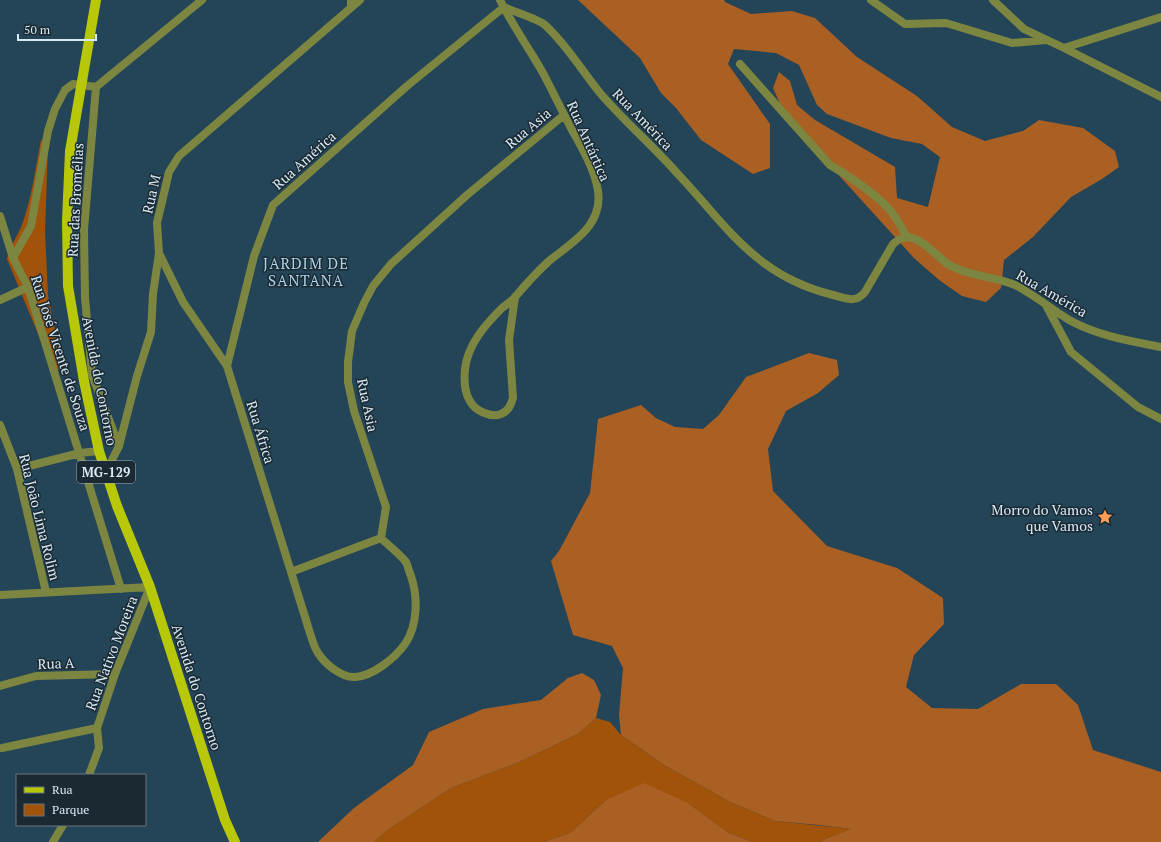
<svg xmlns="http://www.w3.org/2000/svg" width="1161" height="842" font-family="'PT Serif',serif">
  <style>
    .green { fill: #a05309 }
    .forest { fill: #aa5f23 }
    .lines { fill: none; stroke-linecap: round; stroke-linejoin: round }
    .minor { stroke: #7d8640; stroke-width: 8 }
    .tertiary { stroke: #7d8640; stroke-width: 8 }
    .primary { stroke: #b8c808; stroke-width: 10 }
    .labels { text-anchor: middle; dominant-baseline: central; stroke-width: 3; stroke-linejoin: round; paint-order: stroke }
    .shield { fill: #1b2932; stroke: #9fb0bb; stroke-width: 1 }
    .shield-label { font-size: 13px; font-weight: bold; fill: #d7eaf6 }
    .street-label { font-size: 14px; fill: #d7eaf6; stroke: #1b2932 }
    .poi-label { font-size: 14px; fill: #d7eaf6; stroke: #1b2932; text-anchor: end }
    .neighbourhood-label { font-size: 15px; letter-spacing: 1px; fill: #aed3ea; stroke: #1b2932 }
  </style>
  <rect width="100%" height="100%" fill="#244558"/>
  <path class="green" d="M41 140 48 145 45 232 48 296 63 369 53 370 7 259C10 245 20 233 24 219 32 195 36 166 41 140Z
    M596 718 610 722 621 735 664 765 730 802 775 821 852 829 825 839 822 842H753L729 833 688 803 606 800 570 833 544 842H374L389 829 451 788 517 763 578 734Z"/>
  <path class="forest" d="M578 0H724L725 2 751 14 792 11 815 18 857 57 917 96 952 127 985 141 1023 131 1039 120 1083 128 1115 151 1119 167 1102 179 1071 197 1033 237 1004 260 1001 288 986 302 962 296 939 280 914 258 786 117 773 88 779 72 790 81 797 105 815 120 895 167 897 198 928 207 940 157 922 144 891 138 827 114 817 105 799 65 776 53 734 49 728 64 770 124V168L753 174 701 140 676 108 661 93 640 58Z
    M809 353 837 360 839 375 818 393 786 411 768 449 773 491 827 546 897 568 943 598 944 624 914 655 906 687 932 708 978 709 1021 684H1056L1078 705 1093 750 1161 772V842H822L825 839 851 829 819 825 775 821 730 802 664 765 621 735 619 715 623 668 612 646 573 635 551 561 559 551 590 493 598 419 641 405 656 418 675 427 703 429 719 415 746 377Z
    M582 673 594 680 601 695 596 718 578 734 517 763 451 788 389 829 374 842H318L354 808 413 765 429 732 483 709 541 700 568 678Z
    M644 783 688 803 729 833 753 842H544L570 833 606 800Z"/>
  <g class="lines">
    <path class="minor" d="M351 0V6
      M500 0C512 25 529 48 543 73 553 92 562 111 572 130 582 148 595 170 598 191 603 226 572 242 549 261 537 272 526 284 516 296 512 301 507 304 502 308 485 325 468 344 465 369 464 379 464 392 470 401 475 411 491 418 501 414 509 411 511 404 513 398L509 340 515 297
      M871 0 905 24 946 23 1012 43 1046 40
      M993 0 1024 29 1064 48
      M1161 17 1064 48 1161 97
      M740 64 830 165C847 175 874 193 888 208 896 216 901 227 907 237
      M0 216 13 258 28 287 121 589
      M159 253 183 302 227 366 310 633C312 639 314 647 318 653 325 664 342 678 355 677 373 676 395 658 405 644 418 625 418 597 411 576 409 572 408 566 406 562 400 554 388 545 381 538L386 507 354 411 348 382V362L352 331 364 303 373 286 391 264 467 195 564 115
      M13 258 31 226 48 131 55 109 65 90 73 84 96 87
      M0 300 28 287
      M1047 307 1071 352 1138 407 1161 419
      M227 366 254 256 273 205 407 86 504 7C514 12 538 19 545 25 567 45 582 71 600 93 624 121 652 145 676 172 705 202 730 238 764 263 784 278 809 289 833 295 846 298 855 304 865 292L893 244C900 238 906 235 915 239 929 245 938 258 951 266 971 277 995 276 1015 285 1035 295 1052 310 1071 321 1099 336 1130 341 1161 347
      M0 425 17 469 46 592
      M119 446 92 375 85 298 84 230 96 87 202 0
      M17 469 80 453 99 451
      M291 572 381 538
      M0 595 150 587 115 674 97 728 99 748 89 775
      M0 686 36 676 115 674
      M2 748 97 728
      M53 842 63 825"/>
    <path class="tertiary" d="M106 472 119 446 137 376 151 332 153 294 159 253 157 223 169 172 179 156 360 0"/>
    <path class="primary" d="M96 0 70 151 67 221 68 286 84 381 99 451 117 506 150 587 225 820 235 842"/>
  </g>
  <defs>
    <g id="sight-bare" transform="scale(1.2)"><path d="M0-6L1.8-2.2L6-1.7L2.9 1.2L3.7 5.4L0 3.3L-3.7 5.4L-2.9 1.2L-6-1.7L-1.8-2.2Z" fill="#fd9d55" stroke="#1b2932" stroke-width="2.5" paint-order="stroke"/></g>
  </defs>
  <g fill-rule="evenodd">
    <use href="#sight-bare" x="1105" y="517"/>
  </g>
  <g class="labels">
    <rect class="shield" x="77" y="461" width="58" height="22" rx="3"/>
    <g class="shield-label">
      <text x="106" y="472">MG-129</text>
    </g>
    <g class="street-label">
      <text transform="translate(643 119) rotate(46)">Rua América</text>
      <text transform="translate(528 128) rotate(-40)">Rua Asia</text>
      <text transform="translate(589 141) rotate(66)">Rua Antártica</text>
      <text transform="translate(304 160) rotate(-42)">Rua América</text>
      <text transform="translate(151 194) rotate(-77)">Rua M</text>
      <text transform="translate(75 200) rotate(-87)">Rua das Bromélias</text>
      <text transform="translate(1052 293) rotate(30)">Rua América</text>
      <text transform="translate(61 353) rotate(72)">Rua José Vicente de Souza</text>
      <text transform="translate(100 381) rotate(79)">Avenida do Contorno</text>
      <text transform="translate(368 405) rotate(78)">Rua Asia</text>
      <text transform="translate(261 432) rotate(73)">Rua África</text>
      <text transform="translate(40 517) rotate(76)">Rua João Lima Rolim</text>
      <text transform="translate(111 653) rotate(-69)">Rua Nativo Moreira</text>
      <text transform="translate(56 663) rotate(-2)">Rua A</text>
      <text transform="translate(197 687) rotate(72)">Avenida do Contorno</text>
    </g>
    <g class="poi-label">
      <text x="1093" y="509">Morro do Vamos<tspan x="1093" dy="16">que Vamos</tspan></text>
    </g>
    <g class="neighbourhood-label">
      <text x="306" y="263">JARDIM DE<tspan x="306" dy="17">SANTANA</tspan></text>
    </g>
  </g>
  <rect x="16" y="774" width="130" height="52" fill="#1b2932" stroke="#667680"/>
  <rect x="24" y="787" width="20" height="6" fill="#b8c808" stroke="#667680"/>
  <text x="52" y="794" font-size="12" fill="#d7eaf6">Rua</text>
  <rect x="24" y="804" width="20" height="12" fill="#a05309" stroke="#667680"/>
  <text x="52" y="814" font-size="12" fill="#d7eaf6">Parque</text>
  <path d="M18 34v6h78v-6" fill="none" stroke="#d7eaf6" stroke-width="2"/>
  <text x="24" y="34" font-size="12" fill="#d7eaf6" stroke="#1b2932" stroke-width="3" paint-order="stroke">50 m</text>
</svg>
